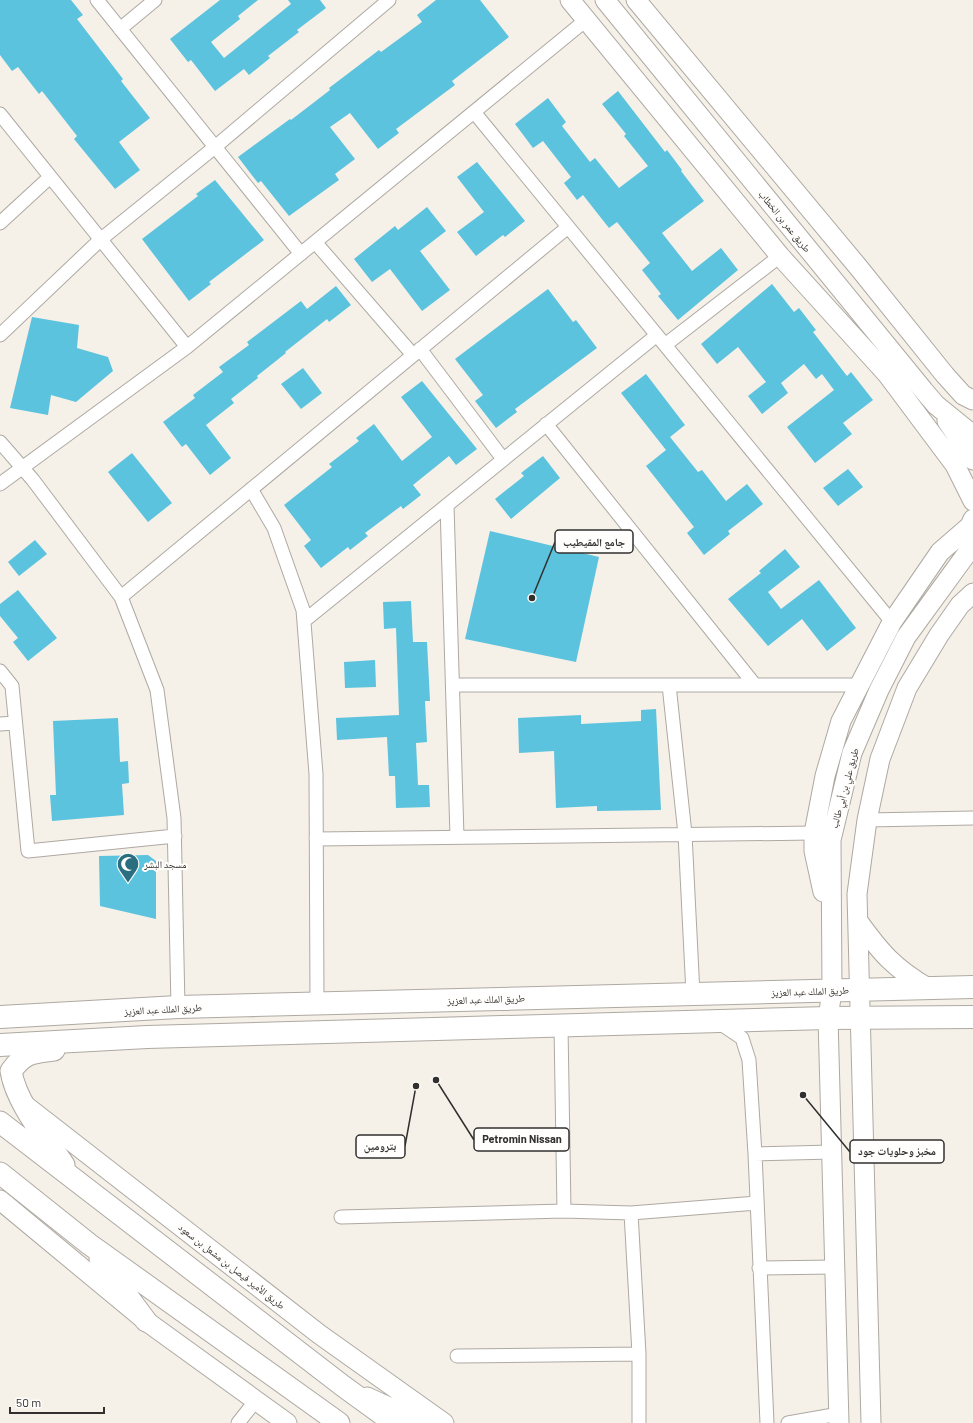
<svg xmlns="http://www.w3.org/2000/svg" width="973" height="1423" font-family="Barlow,'Noto Naskh Arabic',sans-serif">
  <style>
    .building { fill: #5bc3de }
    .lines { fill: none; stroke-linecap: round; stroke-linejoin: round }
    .street-casing { stroke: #aea9a2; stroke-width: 15 }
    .secondary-casing { stroke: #aea9a2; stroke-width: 21 }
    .primary-casing { stroke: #aea9a2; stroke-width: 23 }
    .highway-casing { stroke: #aea9a2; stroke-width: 24 }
    .street { stroke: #fff; stroke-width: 13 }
    .secondary { stroke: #fff; stroke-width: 19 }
    .primary { stroke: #fff; stroke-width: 21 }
    .highway { stroke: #fff; stroke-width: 22 }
    .labels { text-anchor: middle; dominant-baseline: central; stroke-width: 4; stroke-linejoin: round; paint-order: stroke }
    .street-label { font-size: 10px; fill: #32302e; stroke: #fffefc }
    .poi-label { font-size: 10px; fill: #32302e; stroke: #fffefc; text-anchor: start }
    .leader { fill: none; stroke: #32302e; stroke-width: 1.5 }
    .callout-dot { fill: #32302e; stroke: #fffefc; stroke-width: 1.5 }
    .callout { fill: #fffefc; stroke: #32302e; stroke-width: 1.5 }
    .callout-label { font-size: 11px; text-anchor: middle; font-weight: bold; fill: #32302e }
  </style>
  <rect width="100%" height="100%" fill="#f5f0e8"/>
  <path class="building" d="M0 0H71L83 15 77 19 123 79 121 81 150 118 119 142 140 170 115 189 74 139 77 136 42 91 39 94 18 67 12 71 0 55Z
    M220 0H258L238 16 240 19 211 42 224 58 291 4 288 0H320L326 8 297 30 299 32 268 56 270 58 249 75 244 69 215 91 191 60 188 62 170 39Z
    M436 0H480L509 37 452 81 455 85 396 129 399 133 378 149 350 113 330 127 355 159 335 174 339 180 289 216 261 181 258 183 238 157 290 119 291 120 330 90 329 88 379 50 381 52 422 22 417 15Z
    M618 91 665 152 667 150 682 170 681 171 704 201 662 233 692 271 721 248 738 270 678 320 658 296 661 294 642 270 650 263 617 222 609 228 583 195 577 200 564 183 571 177 543 141 533 148 515 124 548 98 566 122 562 126 590 162 595 158 619 188 648 166 624 136 626 134 602 104Z
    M477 162 525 221 505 237 503 235 476 256 457 232 484 212 457 177Z
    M215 180 264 240 209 282 211 284 189 301 142 239 198 196 196 194Z
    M427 207 446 231 420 251 450 290 422 311 390 269 372 282 354 259 395 226 398 230Z
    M772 284 794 312 799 308 816 330 813 332 847 376 851 372 873 400 843 423 852 434 815 463 787 427 834 390 822 374 816 379 804 364 781 383 788 393 762 414 748 396 766 382 738 347 717 364 701 344Z
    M336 286 351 305 329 322 327 319 285 352 286 353 257 376 258 378 231 399 234 403 206 425 231 458 210 475 186 444 182 447 163 422 195 398 193 395 223 372 219 367 249 345 247 342 301 301 307 309Z
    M548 289 573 322 576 320 597 348 515 409 517 412 496 428 475 401 483 395 455 359Z
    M32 317 79 325 77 348 108 357 113 371 76 402 51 395 48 415 10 408Z
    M303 368 322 393 301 409 281 384Z
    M646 374 685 425 670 437 698 472 702 470 726 501 747 484 763 504 728 531 730 534 704 555 687 533 694 527 646 466 666 450 621 393Z
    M422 381 477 449 456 465 449 456 413 485 421 495 403 509 401 506 365 533 368 536 350 550 348 547 321 568 304 546 311 540 284 505 332 467 329 464 359 441 356 438 374 424 402 461 432 437 401 397Z
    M132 453 172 503 148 522 108 472Z
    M543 456 560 478 511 519 495 499 524 476 521 473Z
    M848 469 863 487 838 506 823 488Z
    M490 531 599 557 576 662 465 639Z
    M35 540 47 554 19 576 8 562Z
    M785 549 800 567 768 592 781 609 819 580 856 628 827 651 802 619 768 646 728 599 761 573 759 571Z
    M18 590 57 638 28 661 13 642 18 638 0 616V604Z
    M411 601 413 642H427L430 701H425L427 742 416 743 418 785H429L430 807 396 808 395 776H389L387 737 337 740 336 718 399 715 396 628 384 629 383 602Z
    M375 660 376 687 345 688 344 662Z
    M656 709 661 810 597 811V806L556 808 554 751 519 753 518 718 581 715V724L641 721V710Z
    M118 718 120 762 128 761 129 783 122 784 124 815 52 821 50 795H56L53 721Z
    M148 855 156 861V919L100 906 99 856Z"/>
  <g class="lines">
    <g class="street-casing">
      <path id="street" d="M97 0 301 254
        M120 29 155 0
        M474 112 892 622
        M0 114 187 347
        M0 223 50 177
        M315 242 413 355
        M0 335 100 240 215 147 389 0
        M665 345 780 256
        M420 349 503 459
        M546 424 755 685
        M0 442 33 480 121 597 157 690 174 818 178 1007
        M0 484 187 347 586 20
        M251 489 274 528 303 610 316 774 317 1004
        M447 505 457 837
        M121 597 568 227
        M304 621 657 335
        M0 671 12 686 28 851 175 836
        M453 685H859
        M669 685 685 834 693 994
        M0 724 15 723
        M867 820 973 818
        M316 839 814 833
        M718 1022 742 1038 749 1060 755 1154 767 1423
        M561 1026 564 1211 631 1213 639 1354V1423
        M755 1154 832 1152
        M631 1213 757 1203
        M341 1217 564 1211
        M759 1268 835 1267
        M457 1356 639 1354
        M238 1423 257 1399
        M788 1423 839 1414"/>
    </g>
    <g class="secondary-casing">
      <path id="secondary" d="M570 0 780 256 887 374 955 465 973 501
        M605 0 924 391 936 405 973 435
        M636 0 859 268 945 375 963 395 973 400
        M947 421 973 460
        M823 892 814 851V833L825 776 841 721 892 622 940 552 970 526 973 519
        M858 921C881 953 894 968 928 988
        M26 1106 319 1334 444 1423
        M0 1200 146 1321 287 1423
        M367 1397 424 1423
        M839 1423 828 1018 832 991 831 840 852 753 879 690 906 637 973 545
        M871 1423 857 894 867 820 880 759 907 688 939 635 960 605 973 593"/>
    </g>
    <g class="primary-casing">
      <path id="primary" d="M54 1050C32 1053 25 1052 11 1071 16 1103 46 1138 64 1165
        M0 1122 343 1386 394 1423
        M0 1173 89 1244 339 1423
        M100 1259 146 1321"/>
    </g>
    <g class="highway-casing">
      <path id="highway" d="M0 1017 178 1007 973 987
        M0 1045 147 1037 828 1018 973 1017"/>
    </g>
    <use href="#street" class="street"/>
    <use href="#secondary" class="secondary"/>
    <use href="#primary" class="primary"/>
    <use href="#highway" class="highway"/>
  </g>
  <defs>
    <g id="mosque-pin" transform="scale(1.15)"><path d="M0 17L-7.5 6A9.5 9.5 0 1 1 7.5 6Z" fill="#2b6e7f" stroke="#fffefc"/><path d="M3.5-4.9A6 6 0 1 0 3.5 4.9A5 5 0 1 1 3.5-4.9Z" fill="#fff"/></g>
  </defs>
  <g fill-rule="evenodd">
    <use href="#mosque-pin" x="128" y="864"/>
  </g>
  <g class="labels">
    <g class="street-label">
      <text transform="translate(785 221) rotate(51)">طريق عمر بن الخطاب</text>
      <text transform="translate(844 788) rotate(-75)">طريق علي بن أبي طالب</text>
      <text transform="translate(810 991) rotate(-2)">طريق الملك عبد العزيز</text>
      <text transform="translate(486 999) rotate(-2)">طريق الملك عبد العزيز</text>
      <text transform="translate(163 1009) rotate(-3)">طريق الملك عبد العزيز</text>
      <text transform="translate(232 1266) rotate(38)">طريق الأمير فيصل بن مشعل بن سعود</text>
    </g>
    <g class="poi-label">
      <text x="144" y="864">مسجد البشر</text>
    </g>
  </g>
  <path class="leader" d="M532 598L555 542M436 1080L474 1140M416 1086L405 1146M803 1095L850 1152"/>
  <g class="callout-dot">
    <circle cx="532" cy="598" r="4"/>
    <circle cx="436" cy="1080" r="4"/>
    <circle cx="416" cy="1086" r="4"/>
    <circle cx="803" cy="1095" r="4"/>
  </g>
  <g class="callout">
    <rect x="555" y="530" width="78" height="23" rx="4"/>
    <rect x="474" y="1128" width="95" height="23" rx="4"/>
    <rect x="356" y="1135" width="49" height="23" rx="4"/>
    <rect x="850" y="1140" width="94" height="23" rx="4"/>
  </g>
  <g class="callout-label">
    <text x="594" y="546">جامع المقيطيب</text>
    <text x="522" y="1143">Petromin Nissan</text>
    <text x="380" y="1150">بترومين</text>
    <text x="897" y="1155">مخبز وحلويات جود</text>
  </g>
  <path d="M10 1407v6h94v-6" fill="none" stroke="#32302e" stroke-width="2"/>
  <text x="16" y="1407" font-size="12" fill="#32302e" stroke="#fffefc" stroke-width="3" paint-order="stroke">50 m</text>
</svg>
